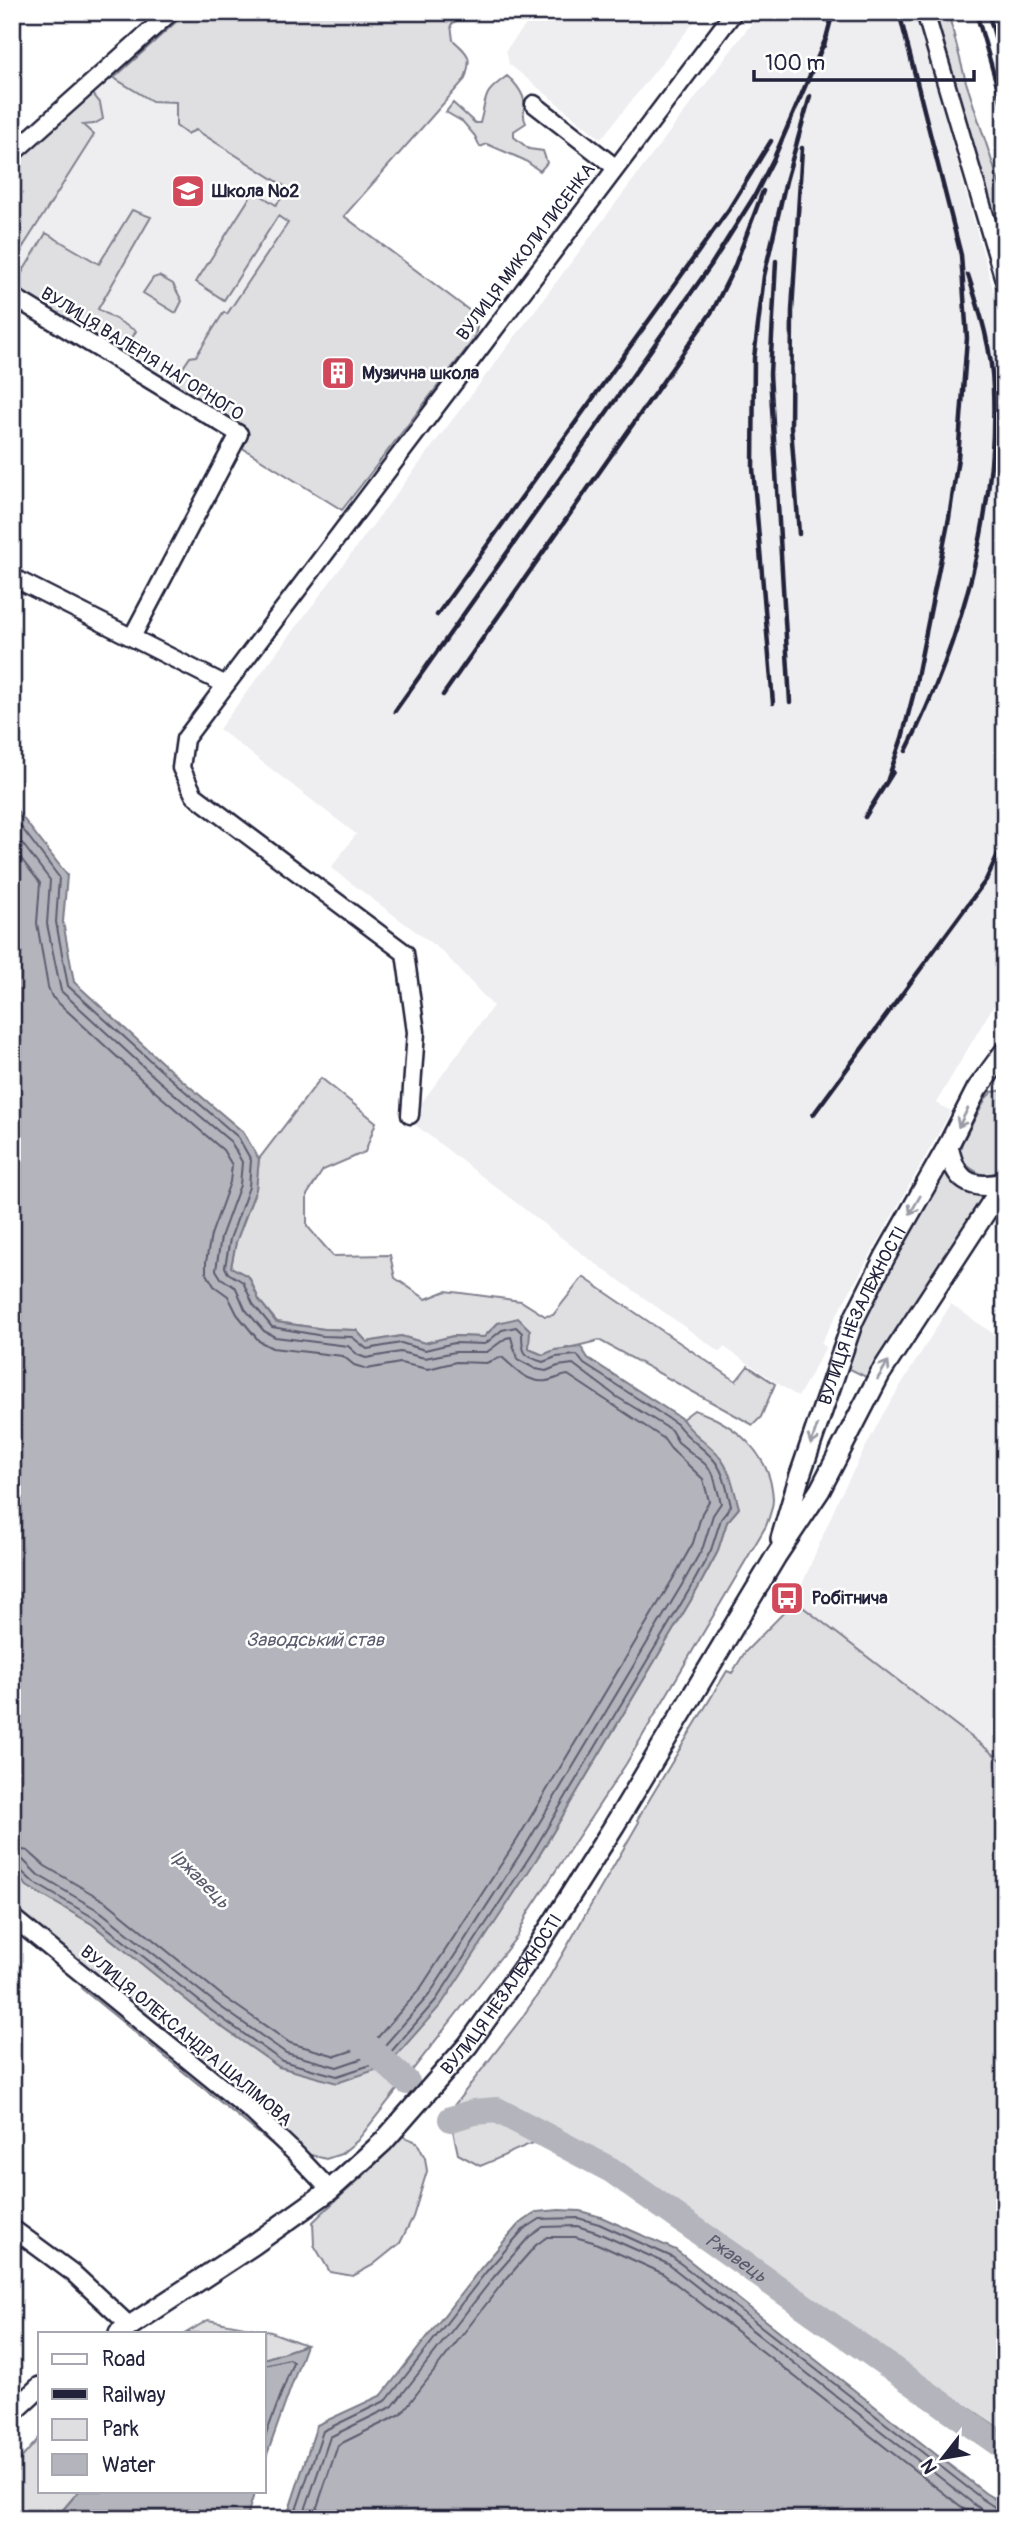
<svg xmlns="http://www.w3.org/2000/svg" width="1017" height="2531" font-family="Pangolin,sans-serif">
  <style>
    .built { fill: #eeeef1 }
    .green { fill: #dfdfe2; stroke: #80808e; stroke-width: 2 }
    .water { fill: #b4b4bc; stroke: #7a7a88; stroke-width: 2 }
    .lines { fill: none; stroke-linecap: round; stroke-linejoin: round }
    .shore { stroke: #5c5c6f; stroke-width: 2 }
    .river { stroke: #b4b4bc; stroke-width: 26 }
    .minor-casing { stroke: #22223b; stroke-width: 21 }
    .major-casing { stroke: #22223b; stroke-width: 24 }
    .minor { stroke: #fff; stroke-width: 16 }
    .major { stroke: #fff; stroke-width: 19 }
    .rail { stroke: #22223b; stroke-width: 4.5 }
    .oneway { stroke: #9c9ca7 }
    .labels { text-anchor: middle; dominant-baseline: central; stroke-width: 5; stroke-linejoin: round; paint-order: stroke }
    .poi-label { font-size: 18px; font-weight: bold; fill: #22223b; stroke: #fff; text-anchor: start }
    .street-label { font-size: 18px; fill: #22223b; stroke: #fff }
    .water-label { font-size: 19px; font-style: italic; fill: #5c5c6f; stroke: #fff }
  </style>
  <rect width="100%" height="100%" fill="#fff"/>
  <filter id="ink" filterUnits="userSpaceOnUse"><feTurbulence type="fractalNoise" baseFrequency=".0143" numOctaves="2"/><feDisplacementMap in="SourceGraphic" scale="14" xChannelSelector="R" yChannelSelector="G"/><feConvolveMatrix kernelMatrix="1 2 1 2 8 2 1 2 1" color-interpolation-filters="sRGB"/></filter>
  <g filter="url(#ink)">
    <path class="built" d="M182 12H391L465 73 185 393 12 288V166Z
      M536 12H702L601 139 509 64 506 50Z
      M760 12H915L1005 331V986L936 1103 951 1111 821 1343 826 1347 798 1397 724 1347 720 1352 585 1256 409 1120 493 1006 443 952 331 868 356 834 219 729Z
      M951 1304 1005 1342V1763L795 1601 839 1498 883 1414Z"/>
    <path class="green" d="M187 12H465L451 25 453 40C470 55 472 57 465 79L344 216 474 314 477 327 474 339 342 510 241 447 247 431 232 424 172 384 190 357 196 356 224 312 227 314 288 223 278 216 224 300 196 282 254 191 276 205 289 189 196 130 187 134 176 126V102L152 101 114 78Z
      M935 12H948L966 82 1005 201V253Z
      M507 76C514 81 522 92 524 100 526 110 521 114 526 123L514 131V137L529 149 543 151 547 163 540 171 524 160 487 144 480 147 475 136 463 122 446 112 453 103 475 123H480C488 94 481 95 507 76Z
      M90 90 100 103 103 119 94 124 83 125 94 135 21 250 22 273 46 233 99 264 132 210 151 217 98 309 136 331 124 352 94 334 83 343 12 299V161Z
      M159 276 173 284 182 301 176 313 143 293 153 278Z
      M321 1078 376 1122 365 1152 323 1170 307 1195V1226L333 1256 390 1255 395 1278 426 1299 446 1291 521 1301 545 1316 553 1315 583 1277 736 1381 748 1366 775 1384 761 1417 753 1425 599 1340C580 1347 561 1347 543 1355L529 1349 498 1323 484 1337 453 1336 425 1343 401 1336 367 1342 356 1330 324 1329 277 1322 259 1300 249 1277 231 1267 236 1242 256 1189 259 1159Z
      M1005 1090V1169C988 1181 974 1173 961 1160L960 1150 962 1143 986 1098 992 1092Z
      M942 1166C953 1185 963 1194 986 1196L872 1380 848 1368 862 1323Z
      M694 1410C734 1423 771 1453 773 1499 773 1508 769 1518 766 1526L626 1764 528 1913 518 1935 357 2141 341 2154 326 2159 300 2152 284 2154 82 1989 91 1972 12 1908V1872L29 1887 92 1924 209 2018 279 2067 540 1854 697 1590 717 1553 727 1522 739 1508 717 1453 689 1430 682 1419Z
      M795 1601 1005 1763V2432L652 2194 551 2138C523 2144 506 2156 480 2166L458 2154 449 2112 521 2019 547 1981 639 1822 637 1820 727 1671 732 1673 745 1652Z
      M402 2136 417 2142 425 2158 427 2171 413 2217 400 2243 373 2265 353 2276 330 2272 314 2245 313 2222C342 2193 376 2168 402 2136Z
      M208 2320 271 2332 306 2345 264 2359V2333H186Z
      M40 2437V2491H79L55 2519H12V2469Z"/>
    <path class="water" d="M12 804 67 875 63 922 74 982 169 1069 243 1132 259 1159 256 1189 236 1242 231 1267 249 1277 259 1300 276 1322 324 1329 356 1330 367 1342 401 1336 425 1343 453 1336 484 1337 498 1323 518 1318 530 1330 529 1349 543 1355 554 1350 581 1347 588 1358 682 1419C692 1434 707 1442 718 1455 731 1470 734 1490 739 1508L727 1522 717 1553 697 1590 540 1854 441 2005 387 2066 337 2083 279 2067 209 2018 92 1924 28 1887 12 1872Z
      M559 2210 580 2211 601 2217 676 2250 985 2493 1005 2505V2519H286L317 2425 382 2395 481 2268 518 2225 537 2212Z
      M306 2345 264 2463V2359Z
      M79 2491H255L246 2519H55Z"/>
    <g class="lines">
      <path class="shore" d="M12 815 59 877 56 922 68 986 165 1074 238 1137 251 1160 249 1187 230 1239 225 1267 228 1273 243 1282 253 1304 272 1327 323 1336 352 1337 367 1349 401 1343 425 1350 454 1343 485 1344 502 1330 516 1327 522 1333C522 1353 523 1356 543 1362L556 1357 577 1355 584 1364 677 1424C687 1438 701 1446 713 1459 724 1471 727 1490 731 1506L721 1519 711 1550 691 1587 534 1850 436 2000 383 2061 337 2076 282 2061 213 2012 96 1919 33 1882 18 1868 12 1867
        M12 830 50 880 47 924 61 991 159 1081 231 1142 242 1162 240 1185 221 1237 216 1270 221 1278 236 1288 245 1309 264 1331 275 1337 348 1346 358 1355 366 1358 400 1352 425 1358 455 1352H487L506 1338 511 1337 517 1359 536 1369 546 1371 558 1366 573 1364 617 1397 671 1430 678 1442 705 1464 713 1474 721 1503 713 1515 703 1547 683 1583 526 1845 429 1995 378 2053 337 2067 286 2053 218 2005 101 1912 38 1875 23 1860 12 1858
        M12 847 40 883 37 923 48 987 52 997 152 1089 223 1150 232 1165 230 1182 211 1235 206 1262V1272L214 1286 228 1296 237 1314 259 1341 272 1348 343 1356 354 1365 367 1369 400 1363 428 1369 456 1362 486 1363 502 1357C514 1368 527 1383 546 1381 554 1380 560 1376 568 1375L663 1438 671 1449 703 1479 709 1501 702 1513 693 1543 674 1577 517 1840 420 1989 372 2044 336 2056 290 2043 224 1997 108 1903 45 1866 28 1851 12 1848
        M264 2365 289 2359 293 2362 264 2440
        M293 2519 323 2431 387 2400 486 2272 523 2230 540 2219 578 2218 599 2224 672 2257 981 2498 999 2510 1005 2511
        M302 2519 330 2437 393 2406 493 2278 529 2237 543 2227 577 2226 596 2232 668 2264 975 2505 998 2519
        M313 2519 338 2445 401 2414 501 2285 536 2245 547 2237H575L593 2242 662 2273 977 2519"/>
      <g class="river">
        <path d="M362 2041 407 2082"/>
        <path id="s1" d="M451 2119 474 2112 497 2110 611 2170 1005 2448"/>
      </g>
      <g class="minor-casing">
        <path id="minor" d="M925 12 1005 283
          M534 104 615 167
          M12 154 171 12
          M12 296 239 434 132 637
          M12 577 224 684
          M410 1115 416 1032 405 953 194 795 181 768 185 739 734 12
          M12 1917 252 2112 296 2154 330 2190
          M12 2228 73 2273 131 2327"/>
      </g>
      <g class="major-casing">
        <g id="major">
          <path d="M948 1146C955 1180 969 1191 1003 1183"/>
          <path id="s2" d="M781 1539 799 1478 853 1321 885 1257 948 1146 977 1089 1005 1051"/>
          <path id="s3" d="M119 2333 253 2245 330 2190 383 2142 468 2045 535 1951 614 1826 776 1556 820 1490 880 1374 1005 1182"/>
          <path d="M12 2413 40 2387"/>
        </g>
      </g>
      <use href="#minor" class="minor"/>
      <use href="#major" class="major"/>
      <path class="rail" d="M976 12 1005 113
        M988 12 1005 71
        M824 46 833 12
        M776 261 770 374 790 702
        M998 404 1005 430
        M799 534 791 427 792 311 802 148
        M437 615 729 209 771 141
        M443 695 713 310 734 268 763 191
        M773 703 753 468 754 358 764 276 786 181 810 96
        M395 711 711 265 755 195 774 158 827 36
        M906 751C961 642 998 511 993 388 992 350 980 311 968 275
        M888 779 902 738 914 692 949 518 958 458 967 338 961 255 899 12
        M865 817 893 772
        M813 1115 986 880 1005 839"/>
    </g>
    <defs><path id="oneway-shaft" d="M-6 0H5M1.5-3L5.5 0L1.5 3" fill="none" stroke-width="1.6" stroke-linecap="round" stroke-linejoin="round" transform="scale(1.75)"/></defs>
    <g class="oneway">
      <use href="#oneway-shaft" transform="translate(963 1118) rotate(117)"/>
      <use href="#oneway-shaft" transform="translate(915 1205) rotate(120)"/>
      <use href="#oneway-shaft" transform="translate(883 1370) rotate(-59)"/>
      <use href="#oneway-shaft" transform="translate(814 1435) rotate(109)"/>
    </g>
  </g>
  <defs>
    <g id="school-square" transform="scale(1.75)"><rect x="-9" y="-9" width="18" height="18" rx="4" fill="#d1495b" stroke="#fff"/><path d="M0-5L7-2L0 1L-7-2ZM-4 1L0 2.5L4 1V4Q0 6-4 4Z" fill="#fff"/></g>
    <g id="building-square" transform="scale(1.75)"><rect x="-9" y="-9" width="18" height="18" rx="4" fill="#d1495b" stroke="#fff"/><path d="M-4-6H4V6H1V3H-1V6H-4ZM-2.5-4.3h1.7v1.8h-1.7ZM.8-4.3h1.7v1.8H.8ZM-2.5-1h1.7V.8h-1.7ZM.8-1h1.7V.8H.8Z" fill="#fff"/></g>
    <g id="bus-square" transform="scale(1.75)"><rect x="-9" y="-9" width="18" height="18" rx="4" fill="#d1495b" stroke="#fff"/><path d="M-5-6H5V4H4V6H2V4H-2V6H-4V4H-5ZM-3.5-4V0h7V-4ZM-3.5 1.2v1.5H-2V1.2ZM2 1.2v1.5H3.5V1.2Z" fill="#fff"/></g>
  </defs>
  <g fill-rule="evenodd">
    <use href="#school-square" x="188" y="191"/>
    <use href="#building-square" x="338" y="373"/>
    <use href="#bus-square" x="787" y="1598"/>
  </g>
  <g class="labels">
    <g class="poi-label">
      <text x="212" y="191">Школа №2</text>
      <text x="362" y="373">Музична школа</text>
      <text x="812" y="1598">Робітнича</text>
    </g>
    <g class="street-label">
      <text transform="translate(526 252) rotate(-53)">ВУЛИЦЯ МИКОЛИ ЛИСЕНКА</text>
      <text transform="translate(142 354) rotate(32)">ВУЛИЦЯ ВАЛЕРІЯ НАГОРНОГО</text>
      <text stroke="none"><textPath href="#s2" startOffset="238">ВУЛИЦЯ НЕЗАЛЕЖНОСТІ</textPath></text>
      <text stroke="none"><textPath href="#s3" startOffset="516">ВУЛИЦЯ НЕЗАЛЕЖНОСТІ</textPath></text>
      <text transform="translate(186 2036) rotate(40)">ВУЛИЦЯ ОЛЕКСАНДРА ШАЛІМОВА</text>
    </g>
    <g class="water-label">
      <text x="315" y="1640">Заводський став</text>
      <text transform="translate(200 1879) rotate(45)">Іржавець</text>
      <text stroke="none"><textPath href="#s1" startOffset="329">Ржавець</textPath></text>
    </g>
  </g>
  <rect width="1017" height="2531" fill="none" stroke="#fff" stroke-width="42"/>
  <rect x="21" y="21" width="975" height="2489" fill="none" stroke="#22223b" stroke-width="2.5" filter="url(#ink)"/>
  <rect x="38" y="2332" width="228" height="161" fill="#ffffff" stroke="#a7a7b1" stroke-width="2"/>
  <rect x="52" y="2354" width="35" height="10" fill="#ffffff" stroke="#a7a7b1" stroke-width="2"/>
  <text x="102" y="2366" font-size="21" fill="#22223b">Road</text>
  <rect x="52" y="2389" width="35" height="10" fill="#22223b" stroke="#a7a7b1" stroke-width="2"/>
  <text x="102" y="2402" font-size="21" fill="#22223b">Railway</text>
  <rect x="52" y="2419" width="35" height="21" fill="#dfdfe2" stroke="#a7a7b1" stroke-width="2"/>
  <text x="102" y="2436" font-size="21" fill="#22223b">Park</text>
  <rect x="52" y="2454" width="35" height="21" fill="#b4b4bc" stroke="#a7a7b1" stroke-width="2"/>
  <text x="102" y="2472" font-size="21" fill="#22223b">Water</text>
  <g transform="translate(943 2458) rotate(239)" stroke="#ffffff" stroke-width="5" paint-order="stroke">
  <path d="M0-5L12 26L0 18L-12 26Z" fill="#22223b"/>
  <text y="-10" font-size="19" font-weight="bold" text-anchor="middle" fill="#22223b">N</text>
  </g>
  <path d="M754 70v10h220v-10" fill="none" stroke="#22223b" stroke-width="3.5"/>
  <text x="765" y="70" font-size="21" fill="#22223b" stroke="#ffffff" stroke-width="5" paint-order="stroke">100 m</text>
</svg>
